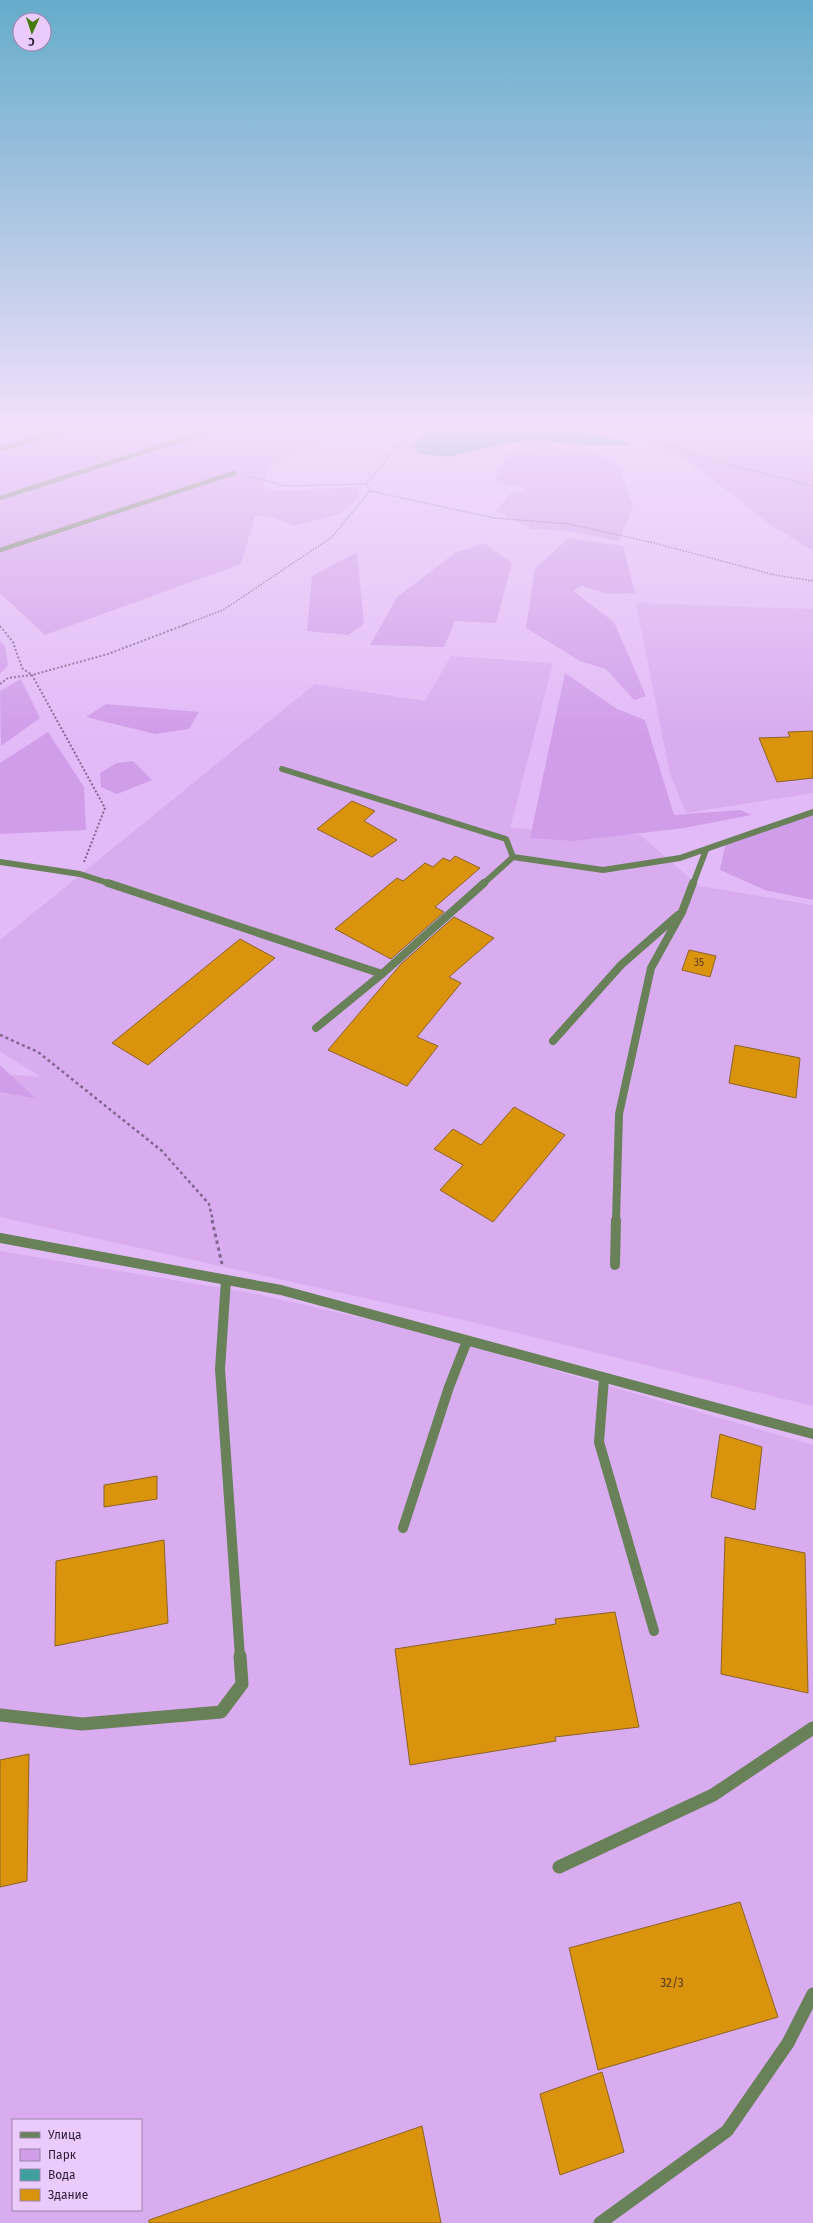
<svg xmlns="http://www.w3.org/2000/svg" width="813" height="2223" font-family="'Fira Sans',sans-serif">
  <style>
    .built { fill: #d8acef; fill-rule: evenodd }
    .green { fill: #d09de9 }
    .water { fill: #3e9f9e }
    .building { fill: #da930c; stroke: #8d6325 }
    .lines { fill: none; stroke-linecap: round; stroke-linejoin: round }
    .path-far3 { stroke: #81668f; stroke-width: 1.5; stroke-dasharray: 1.5 1.5; stroke-linecap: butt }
    .path-far2 { stroke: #81668f; stroke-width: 2; stroke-dasharray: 2 2; stroke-linecap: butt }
    .path-far1 { stroke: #81668f; stroke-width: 2.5; stroke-dasharray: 3 3; stroke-linecap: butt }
    .path { stroke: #81668f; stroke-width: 3; stroke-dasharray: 3.5 3.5; stroke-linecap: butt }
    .lane-far3 { stroke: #688158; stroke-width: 6 }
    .lane-far2 { stroke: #688158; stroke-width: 8 }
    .lane-far1 { stroke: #688158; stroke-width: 10 }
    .lane { stroke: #688158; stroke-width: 13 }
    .street-far4 { stroke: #688158; stroke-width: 4.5 }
    .street-far3 { stroke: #688158; stroke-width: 6 }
    .street-far2 { stroke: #688158; stroke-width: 8 }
    .street-far1 { stroke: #688158; stroke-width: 10 }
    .street { stroke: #688158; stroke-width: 13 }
    .labels { text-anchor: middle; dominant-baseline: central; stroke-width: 3; stroke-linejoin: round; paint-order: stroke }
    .number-label { font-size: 10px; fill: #573a29 }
    .near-number-label { font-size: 12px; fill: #573a29 }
  </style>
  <rect width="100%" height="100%" fill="#e2baf7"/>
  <path class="built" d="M636 603 813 609V793L686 813 670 774Z
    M451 656 553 663 510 828 640 835 699 886 813 905V1406L468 1321 0 1217V1074L42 1077 0 1052V940L315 684 425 701Z
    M0 1251 257 1294 418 1331 813 1445V2223H0ZM13 2120H141V2210H13Z"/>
  <path class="green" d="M0 425H349L270 465 263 488 278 491 357 487 359 497 340 514 294 526 272 517 255 516 241 564 45 635 0 593Z
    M634 425H813V551L771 525 703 472 636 432Z
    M548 448 597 453 617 462 633 507 619 541 565 531 532 529 496 511 509 495 527 489 494 482 509 451Z
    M569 538 623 546 635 593 610 594 582 586 573 591 614 622 646 696 634 700 606 669 580 661 526 628 535 568Z
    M484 543 512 563 496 623 455 621 444 647 370 645 397 597 455 553Z
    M357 552 364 624 348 635 307 631 312 576Z
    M0 641 5 646 8 665 0 674Z
    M565 673 617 709 645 720 674 815 740 810 751 815 684 828 574 841 530 838Z
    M21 679 40 718 1 746 0 691Z
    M106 704 199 712 189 729 155 734 86 717Z
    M48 732 84 787 86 830 0 834V763Z
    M133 761 152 780 117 794 101 787 100 773 117 763Z
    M813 811V900L765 890 720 870 725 846 748 831Z
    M0 1065 35 1098 0 1092Z"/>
  <path class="water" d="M430 425H553L629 442 628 445 598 446 533 440 502 444 449 457 419 454 414 446Z"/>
  <path class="building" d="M813 731V778L777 782 759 738 790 737 788 732Z
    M352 801 375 811 364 821 397 840 372 857 317 829Z
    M455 856 480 868 435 907 444 912 391 959 335 929 397 878 403 881 425 863 433 867 443 858 450 861Z
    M454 917 494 938 449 977 461 983 417 1037 438 1046 407 1086 328 1050 401 964Z
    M240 939 275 958 148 1065 112 1043Z
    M689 950 716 956 710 977 682 970Z
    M735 1045 800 1058 796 1098 729 1083Z
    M514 1107 565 1135 493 1222 440 1190 463 1165 434 1149 453 1129 481 1145Z
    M720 1434 762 1447 755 1510 711 1497Z
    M157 1476V1499L104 1507V1485Z
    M725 1537 805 1553 808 1693 721 1674Z
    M164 1540 168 1623 55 1646 56 1561Z
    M615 1612 639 1727 555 1737 556 1741 410 1765 395 1649 556 1624 555 1619Z
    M29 1754 27 1881 0 1887V1760Z
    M740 1902 778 2017 598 2070 569 1948Z
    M602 2072 624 2152 560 2175 540 2094Z
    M422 2126 441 2223H149V2220Z"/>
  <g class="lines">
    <path class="path-far3" d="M410 425V432L366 484 370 491 494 518 569 524 654 543 775 575 813 581
      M648 425 659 441 675 448 708 459 813 486
      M246 476 286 486 366 484
      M184 625 223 610 332 537 370 491"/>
    <path class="path-far2" d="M0 626 13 642 22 668 32 675 105 808 84 862
      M0 684 8 678 32 675 108 654 187 624"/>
    <path class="path-far1" d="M0 1035 38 1052 162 1151 209 1204 213 1221"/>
    <path class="path" d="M212 1220 222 1264"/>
    <path class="lane-far3" d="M282 769 506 839 513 857"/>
    <path class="lane-far2" d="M316 1028 382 974
      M553 1041 621 965 678 915
      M616 1221 619 1114 651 968 682 912"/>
    <path class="lane-far1" d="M615 1265 616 1220
      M226 1280 220 1369 240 1657
      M604 1378 599 1442 654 1631
      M403 1528 449 1387 467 1341"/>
    <path class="lane" d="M0 1715 82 1724 221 1712 242 1684 240 1656
      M559 1867 713 1795 813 1728
      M600 2223 727 2131 788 2043"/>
    <path class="street-far4" d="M0 449 81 425
      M0 498 227 425
      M0 550 234 473"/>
    <path class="street-far3" d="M0 862 80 874 111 884
      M483 884 513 857 603 870 680 858 813 812
      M693 884 706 850"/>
    <path class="street-far2" d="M108 883 382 974 484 883
      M682 912 693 883"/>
    <path class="street-far1" d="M0 1238 281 1290 813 1434"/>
    <path class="street" d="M788 2043 813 1994"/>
  </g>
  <linearGradient id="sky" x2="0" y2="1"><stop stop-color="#64acca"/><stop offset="0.58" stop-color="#f2e0fb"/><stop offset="1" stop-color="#f2e0fb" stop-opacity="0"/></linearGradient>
  <rect width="813" height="736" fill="url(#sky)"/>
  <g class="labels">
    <g class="number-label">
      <text x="699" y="963">35</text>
    </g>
    <g class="near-number-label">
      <text x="672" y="1983">32/3</text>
    </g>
  </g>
  <rect x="12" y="2119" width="130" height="92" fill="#ebcafc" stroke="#9e84ac"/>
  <rect x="20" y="2132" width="20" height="6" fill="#688158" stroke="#9e84ac"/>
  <text x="48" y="2139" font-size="12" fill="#2b1c33">Улица</text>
  <rect x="20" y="2149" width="20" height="12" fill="#d09de9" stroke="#9e84ac"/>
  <text x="48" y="2159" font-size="12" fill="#2b1c33">Парк</text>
  <rect x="20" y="2169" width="20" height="12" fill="#3e9f9e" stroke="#9e84ac"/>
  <text x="48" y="2179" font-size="12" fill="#2b1c33">Вода</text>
  <rect x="20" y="2189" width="20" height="12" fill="#da930c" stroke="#9e84ac"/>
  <text x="48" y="2199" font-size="12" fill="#2b1c33">Здание</text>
  <g transform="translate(32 32) rotate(183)"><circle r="19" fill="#ebcafc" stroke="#9e84ac"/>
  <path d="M0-3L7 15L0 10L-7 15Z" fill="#457b0f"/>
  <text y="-6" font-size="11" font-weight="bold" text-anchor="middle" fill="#2b1c33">С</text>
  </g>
</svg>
